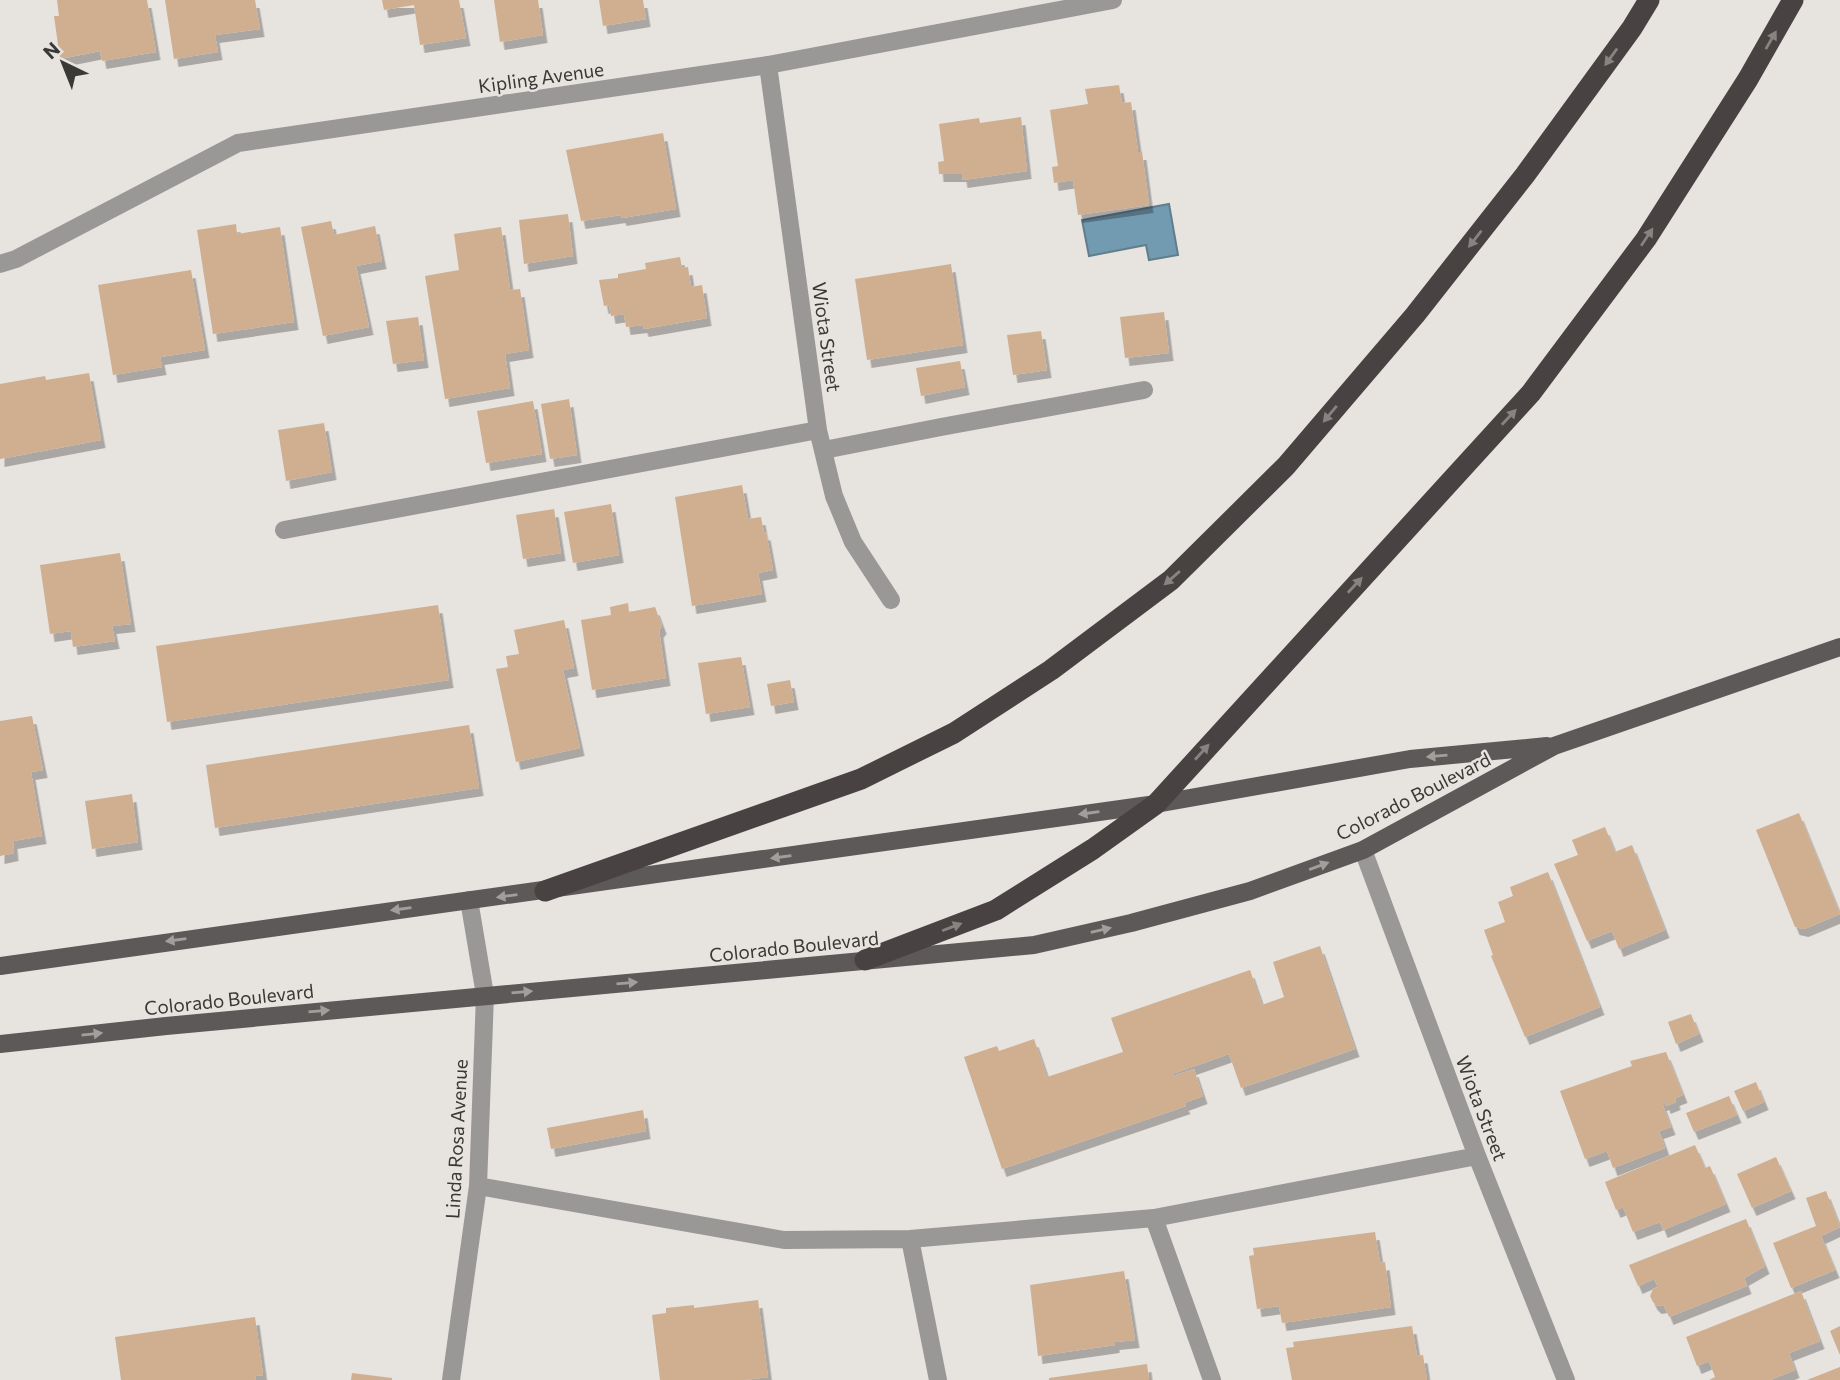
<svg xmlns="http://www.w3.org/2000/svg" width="1840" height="1380" font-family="Commissioner,sans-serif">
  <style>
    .water { fill: #729bb2; stroke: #617e8d; stroke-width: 2 }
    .building { fill: #cfaf90; filter: url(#shadow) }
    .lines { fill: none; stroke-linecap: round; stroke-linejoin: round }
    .minor { stroke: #9a9797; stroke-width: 18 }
    .major { stroke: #5d5958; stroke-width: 18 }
    .highway { stroke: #484342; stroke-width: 21 }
    .oneway { fill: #888381 }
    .oneway2 { fill: #a29e9c }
    .labels { text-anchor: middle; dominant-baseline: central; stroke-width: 5; stroke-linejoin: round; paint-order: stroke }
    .street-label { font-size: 19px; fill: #3a3937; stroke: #e7e3df }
  </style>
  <defs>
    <filter id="shadow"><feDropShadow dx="4.5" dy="8" stdDeviation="0" flood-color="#0004"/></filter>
  </defs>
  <rect width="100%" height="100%" fill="#e7e3df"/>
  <path class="water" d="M1169 204 1178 255 1149 260 1146 245 1089 256 1082 220Z"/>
  <path class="building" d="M57 0H147L156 52 102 61 100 51 60 59 54 16H59Z
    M165 0H255L260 29 215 35 218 52 174 59Z
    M382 0H459L466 38 420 45 414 5 384 10Z
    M494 0H538L543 35 500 42Z
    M599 0H643L646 19 603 26Z
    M1119 85 1122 103 1131 102 1138 152H1142L1149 205 1078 215 1073 180 1054 183 1052 167 1058 166 1050 110 1088 104 1085 89Z
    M1021 117 1027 171 963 180 962 174H939L938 162 944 161 939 124 979 118 980 123Z
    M663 133 676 209 622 218 621 215 581 221 566 150Z
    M568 214 573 256 524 264 519 220Z
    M331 221 334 235 375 226 382 261 356 266 369 327 323 336 301 227Z
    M236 224 237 234 280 227 294 322 213 334 197 230Z
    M501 227 510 290 520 289 529 350 505 354 510 388 445 399 425 276 459 270 454 234Z
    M680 257 682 268 688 267 691 287 702 285 707 318 644 329 643 325 626 327 624 314 611 316 609 305 604 306 599 280 618 278V274L646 269 645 263Z
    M951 264 963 345 867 360 855 279Z
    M191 270 205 350 160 357 162 367 113 375 98 285Z
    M1164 312 1169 353 1125 358 1120 317Z
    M418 317 424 360 393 364 386 321Z
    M1041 331 1047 370 1013 375 1007 335Z
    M960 361 965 387 921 396 916 368Z
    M89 373 101 440 0 459V384L45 376 46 380Z
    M569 399 577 455 550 459 541 404Z
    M533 401 542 454 486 463 477 411Z
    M324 423 332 472 286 481 278 430Z
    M742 485 748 519 761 517 764 533 766 532 773 570 758 573 762 594 692 606 675 497Z
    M611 504 619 555 573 563 564 512Z
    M554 509 561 553 523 559 516 515Z
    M120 553 131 624 112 626 115 641 73 647 71 631 50 634 40 565Z
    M628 603 629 612 655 607 662 626 659 630 666 678 592 690 581 620 611 615 610 607Z
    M438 605 449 680 167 722 156 646Z
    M564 620 574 668 563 670 580 748 516 762 496 669 508 667 506 656 519 654 514 630Z
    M741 657 750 707 706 714 698 663Z
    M790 680 794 702 771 706 767 684Z
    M32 716 43 770 31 772 42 836 13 841 14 853 0 856V721Z
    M469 725 479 788 215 828 206 765Z
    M132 794 138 842 92 849 85 801Z
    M1799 813 1840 914 1804 929 1795 927 1756 830Z
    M1605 827 1615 852 1632 845 1665 930 1619 949 1612 931 1587 941 1554 864 1578 855 1572 840Z
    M1548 872 1600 1007 1525 1037 1491 956 1493 955 1484 930 1505 922 1498 902 1513 896 1510 887Z
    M1320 946 1355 1049 1241 1088 1229 1054 1172 1074 1173 1076 1194 1069 1203 1096 1184 1103 1186 1106 1002 1169 964 1057 997 1046 999 1051 1034 1039 1047 1077 1123 1052 1111 1018 1250 970 1262 1005 1284 997 1273 962Z
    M1691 1014 1699 1034 1676 1044 1668 1022Z
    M1666 1052 1683 1095 1675 1098 1676 1102 1666 1106 1665 1102 1662 1103 1671 1127 1659 1131 1665 1148 1613 1168 1607 1151 1585 1159 1560 1091 1632 1066 1630 1061Z
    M1756 1082 1764 1102 1743 1111 1734 1091Z
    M1729 1096 1737 1115 1694 1132 1686 1113Z
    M643 1110 646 1131 551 1149 547 1128Z
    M1695 1145 1705 1168 1710 1166 1726 1204 1663 1230 1660 1222 1633 1232 1623 1207 1616 1210 1605 1182Z
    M1776 1157 1791 1191 1752 1208 1737 1174Z
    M1826 1191 1840 1227 1821 1236 1835 1270 1791 1288 1773 1243 1816 1226 1806 1198Z
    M1746 1219 1765 1266 1744 1278 1747 1286 1669 1317 1664 1305 1657 1306 1653 1302 1650 1296 1653 1289 1658 1287 1654 1279 1638 1286 1629 1265Z
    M1375 1232 1380 1263 1385 1262 1391 1307 1282 1323 1279 1306 1257 1309 1249 1256 1254 1255 1253 1248Z
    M1124 1271 1135 1340 1115 1342V1345L1038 1356 1030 1285Z
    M1801 1291 1820 1341 1789 1353 1795 1370 1770 1380H1709L1715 1377 1709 1361 1697 1366 1686 1337Z
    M758 1300 768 1377 744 1380H660L652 1315 666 1313V1308L694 1305V1308Z
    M255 1317 263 1375 255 1376 256 1380H121L115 1337Z
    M1412 1326 1417 1356 1423 1355 1427 1380H1292L1286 1348 1294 1347 1293 1342Z
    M1840 1326V1355L1830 1331Z
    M1147 1364 1149 1380H1049V1378Z
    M1840 1367V1380H1807Z
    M352 1373 392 1378V1380H351Z"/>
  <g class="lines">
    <path class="minor" d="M768 65 818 430 834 496 853 542 891 600
      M0 264 16 259 238 143 768 65 1113 0
      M824 450 941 427 1144 390
      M284 530 818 430
      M1363 850 1477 1156 1566 1380
      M478 1186 784 1240 910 1239 1154 1218 1477 1156
      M1154 1218 1212 1380
      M910 1239 938 1380
      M451 1380 478 1186 485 995 469 900"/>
    <path class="major" d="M0 966 1156 804 1410 759 1547 746
      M0 1044 166 1026 1034 945 1131 923 1250 891 1363 850 1554 746 1840 647"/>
    <path class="highway" d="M545 891 861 779 954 733 1051 670 1171 580 1286 466 1415 315 1525 175 1632 28 1649 0
      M865 960 996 910 1093 849 1156 804 1531 393 1646 239 1748 79 1793 0"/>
  </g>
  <defs><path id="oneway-solid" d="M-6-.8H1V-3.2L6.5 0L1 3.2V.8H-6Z" transform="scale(1.75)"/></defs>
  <g class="oneway">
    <use href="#oneway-solid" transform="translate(1771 40) rotate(-60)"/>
    <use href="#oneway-solid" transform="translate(1611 57) rotate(126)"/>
    <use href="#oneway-solid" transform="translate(1647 237) rotate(-56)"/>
    <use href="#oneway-solid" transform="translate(1475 239) rotate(128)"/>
    <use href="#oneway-solid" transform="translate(1330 414) rotate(130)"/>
    <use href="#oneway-solid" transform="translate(1509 417) rotate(-47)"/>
    <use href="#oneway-solid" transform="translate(1172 578) rotate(139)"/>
    <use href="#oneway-solid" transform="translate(1355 585) rotate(-47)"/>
    <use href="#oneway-solid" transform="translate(1202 752) rotate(-48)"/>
    <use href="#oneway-solid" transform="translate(952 927) rotate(-21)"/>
  </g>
  <g class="oneway2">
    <use href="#oneway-solid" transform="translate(1437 756) rotate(175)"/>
    <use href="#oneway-solid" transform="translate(1089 813) rotate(172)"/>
    <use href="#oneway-solid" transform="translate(781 857) rotate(172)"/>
    <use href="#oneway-solid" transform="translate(1319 866) rotate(-20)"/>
    <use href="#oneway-solid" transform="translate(507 896) rotate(173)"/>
    <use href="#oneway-solid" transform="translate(401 909) rotate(172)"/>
    <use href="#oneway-solid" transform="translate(1101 930) rotate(-13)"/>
    <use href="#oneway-solid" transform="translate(176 940) rotate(172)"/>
    <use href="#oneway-solid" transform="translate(627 983) rotate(-5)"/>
    <use href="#oneway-solid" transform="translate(522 992) rotate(-5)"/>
    <use href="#oneway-solid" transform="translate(319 1011) rotate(-5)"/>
    <use href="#oneway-solid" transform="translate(92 1034) rotate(-6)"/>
  </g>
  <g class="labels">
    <g class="street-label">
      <text transform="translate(541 77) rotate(-8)">Kipling Avenue</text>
      <text transform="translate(827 337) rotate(82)">Wiota Street</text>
      <text transform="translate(1413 796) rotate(-27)">Colorado Boulevard</text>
      <text transform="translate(794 946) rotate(-6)">Colorado Boulevard</text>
      <text transform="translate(229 999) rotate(-6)">Colorado Boulevard</text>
      <text transform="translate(1482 1108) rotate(69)">Wiota Street</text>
      <text transform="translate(456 1139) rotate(-87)">Linda Rosa Avenue</text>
    </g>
  </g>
  <g transform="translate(63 63) rotate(317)" stroke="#e7e3df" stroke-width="5" paint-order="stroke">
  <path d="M0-5L12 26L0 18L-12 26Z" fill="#3a3937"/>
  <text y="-10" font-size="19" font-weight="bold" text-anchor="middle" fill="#3a3937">N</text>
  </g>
</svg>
